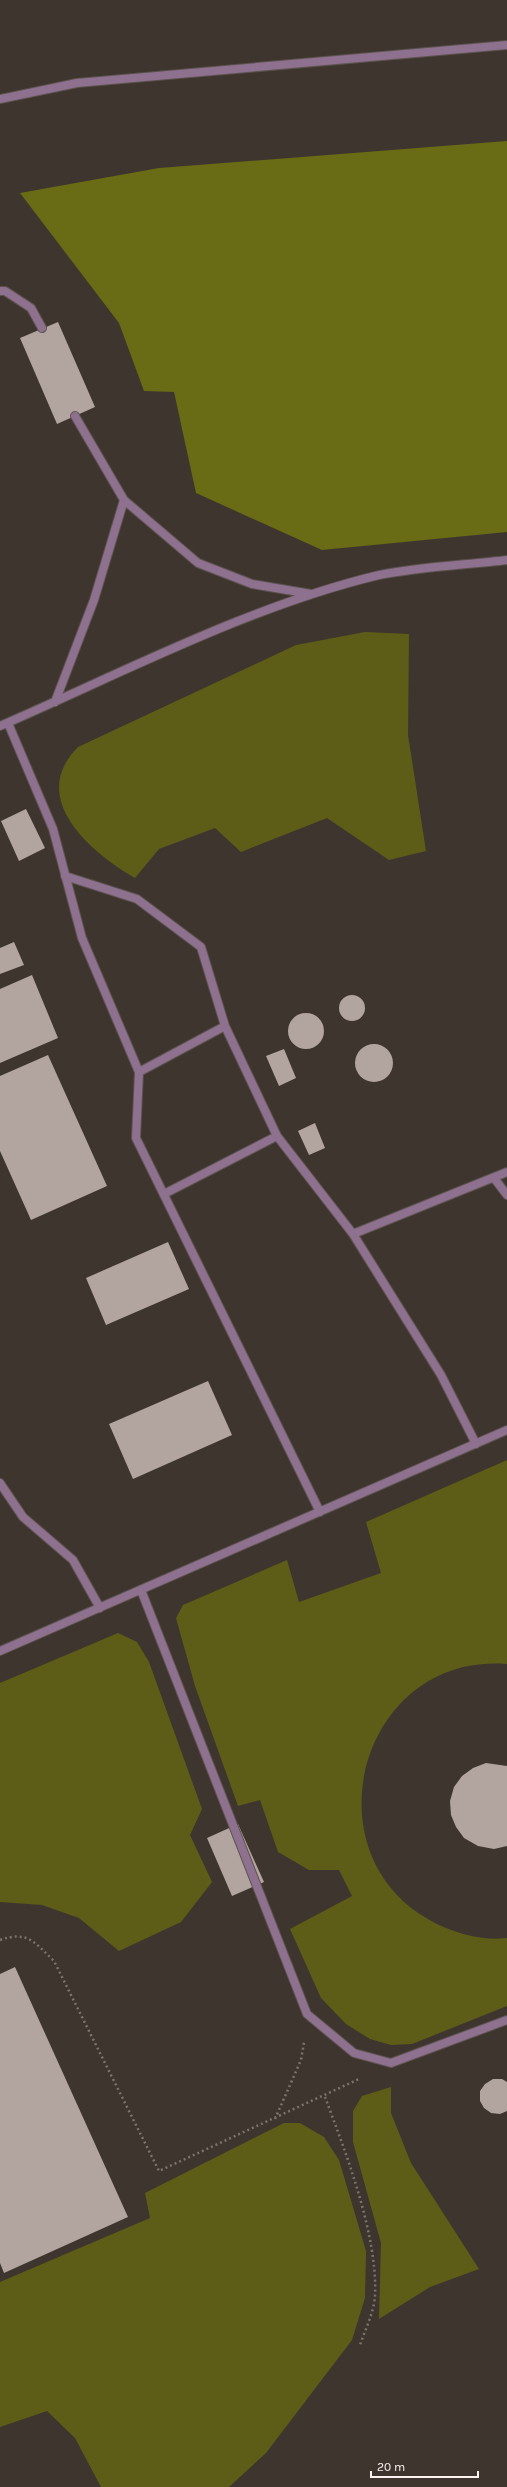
<svg xmlns="http://www.w3.org/2000/svg" width="507" height="2487" font-family="Karla,sans-serif">
  <style>
    .green { fill: #5d5d17 }
    .forest { fill: #6a6b15 }
    .building { fill: #b2a59f }
    .lines { fill: none; stroke-linecap: round; stroke-linejoin: round }
    .lane-casing { stroke: #5d534e; stroke-width: 10 }
    .path { stroke: #7c736d; stroke-width: 2.5; stroke-dasharray: 2 3; stroke-linecap: butt }
    .lane { stroke: #8e708f; stroke-width: 8 }
  </style>
  <rect width="100%" height="100%" fill="#3f352f"/>
  <path class="green" d="M365 632 409 634 408 735 426 851 389 860 327 818 241 852 215 828 159 849 135 878C90 852 27 798 78 747L296 645Z
    M507 1460V1664C359 1652 304 1859 437 1924 457 1934 484 1941 507 1938V2006L412 2044 391 2045 370 2039 346 2024 321 1998 290 1929 352 1896 339 1870H309L278 1852 260 1800 238 1806 195 1686 176 1618 183 1605 287 1560 299 1602 381 1573 366 1522Z
    M118 1633 137 1642 149 1662 202 1809 190 1835 212 1882 181 1922 119 1951 79 1918 42 1905 0 1902V1683Z
    M391 2087V2113L411 2163 479 2269 430 2287 379 2319 381 2243 353 2142V2111L362 2096Z
    M284 2123H300L324 2137 339 2160 366 2251 365 2298 352 2340 266 2453 229 2487H101L75 2438 47 2411 0 2427V2282L150 2218 145 2193Z"/>
  <path class="forest" d="M507 141V532L322 550 196 493 174 392 144 391 119 323 20 193 159 168Z"/>
  <path class="building" d="M58 322 95 407 57 424 20 338Z
    M26 809 45 848 19 861 1 821Z
    M14 942 24 965 0 974V948Z
    M32 975 58 1038 0 1063V989Z
    M339 1008a13 13 0 1 1 26 0a13 13 0 1 1-26 0Z
    M288 1031a18 18 0 1 1 36 0a18 18 0 1 1-36 0Z
    M355 1063a19 19 0 1 1 38 0a19 19 0 1 1-38 0Z
    M284 1049 296 1078 279 1086 266 1056Z
    M48 1055 107 1186 31 1220 0 1151V1076Z
    M315 1123 325 1148 309 1155 298 1131Z
    M168 1242 189 1289 106 1325 86 1278Z
    M208 1381 232 1435 133 1479 109 1424Z
    M486 1763 507 1766V1846L494 1849 478 1846 464 1838 456 1827 451 1815 450 1801 454 1787 462 1776 473 1768Z
    M238 1824 264 1882 232 1896 207 1838Z
    M15 1967 128 2217 4 2273 0 2263V1974Z
    M493 2079H502L507 2082V2111L500 2114 491 2113 484 2108 480 2101V2091L485 2084Z"/>
  <g class="lines">
    <g class="lane-casing">
      <path id="lane" d="M0 99 77 83 507 45
        M0 291H5L31 308 42 328
        M75 416 124 500 198 563 252 584 311 594
        M55 702 94 600 124 500
        M8 723 53 829 82 938 139 1072 136 1138 320 1512
        M0 726C120 674 248 607 375 576 415 567 466 565 507 560
        M65 876 137 899 201 947 225 1026 277 1136 353 1234 441 1375 476 1444
        M139 1072 225 1026
        M494 1178 507 1195
        M164 1194 277 1136
        M353 1234 507 1172
        M0 1483 23 1517 73 1560 100 1608
        M141 1590 307 2014 354 2053 391 2063 507 2020
        M0 1651 507 1430"/>
    </g>
    <path class="path" d="M0 1940C28 1930 35 1943 54 1961L159 2171 359 2079
      M325 2097C346 2153 378 2236 375 2296 374 2312 365 2330 360 2345
      M275 2119 301 2060 304 2042"/>
    <use href="#lane" class="lane"/>
  </g>
  <path d="M371 2471v6h107v-6" fill="none" stroke="#faf3ef" stroke-width="2"/>
  <text x="377" y="2471" font-size="12" fill="#faf3ef" stroke="#3f352f" stroke-width="3" paint-order="stroke">20 m</text>
</svg>
